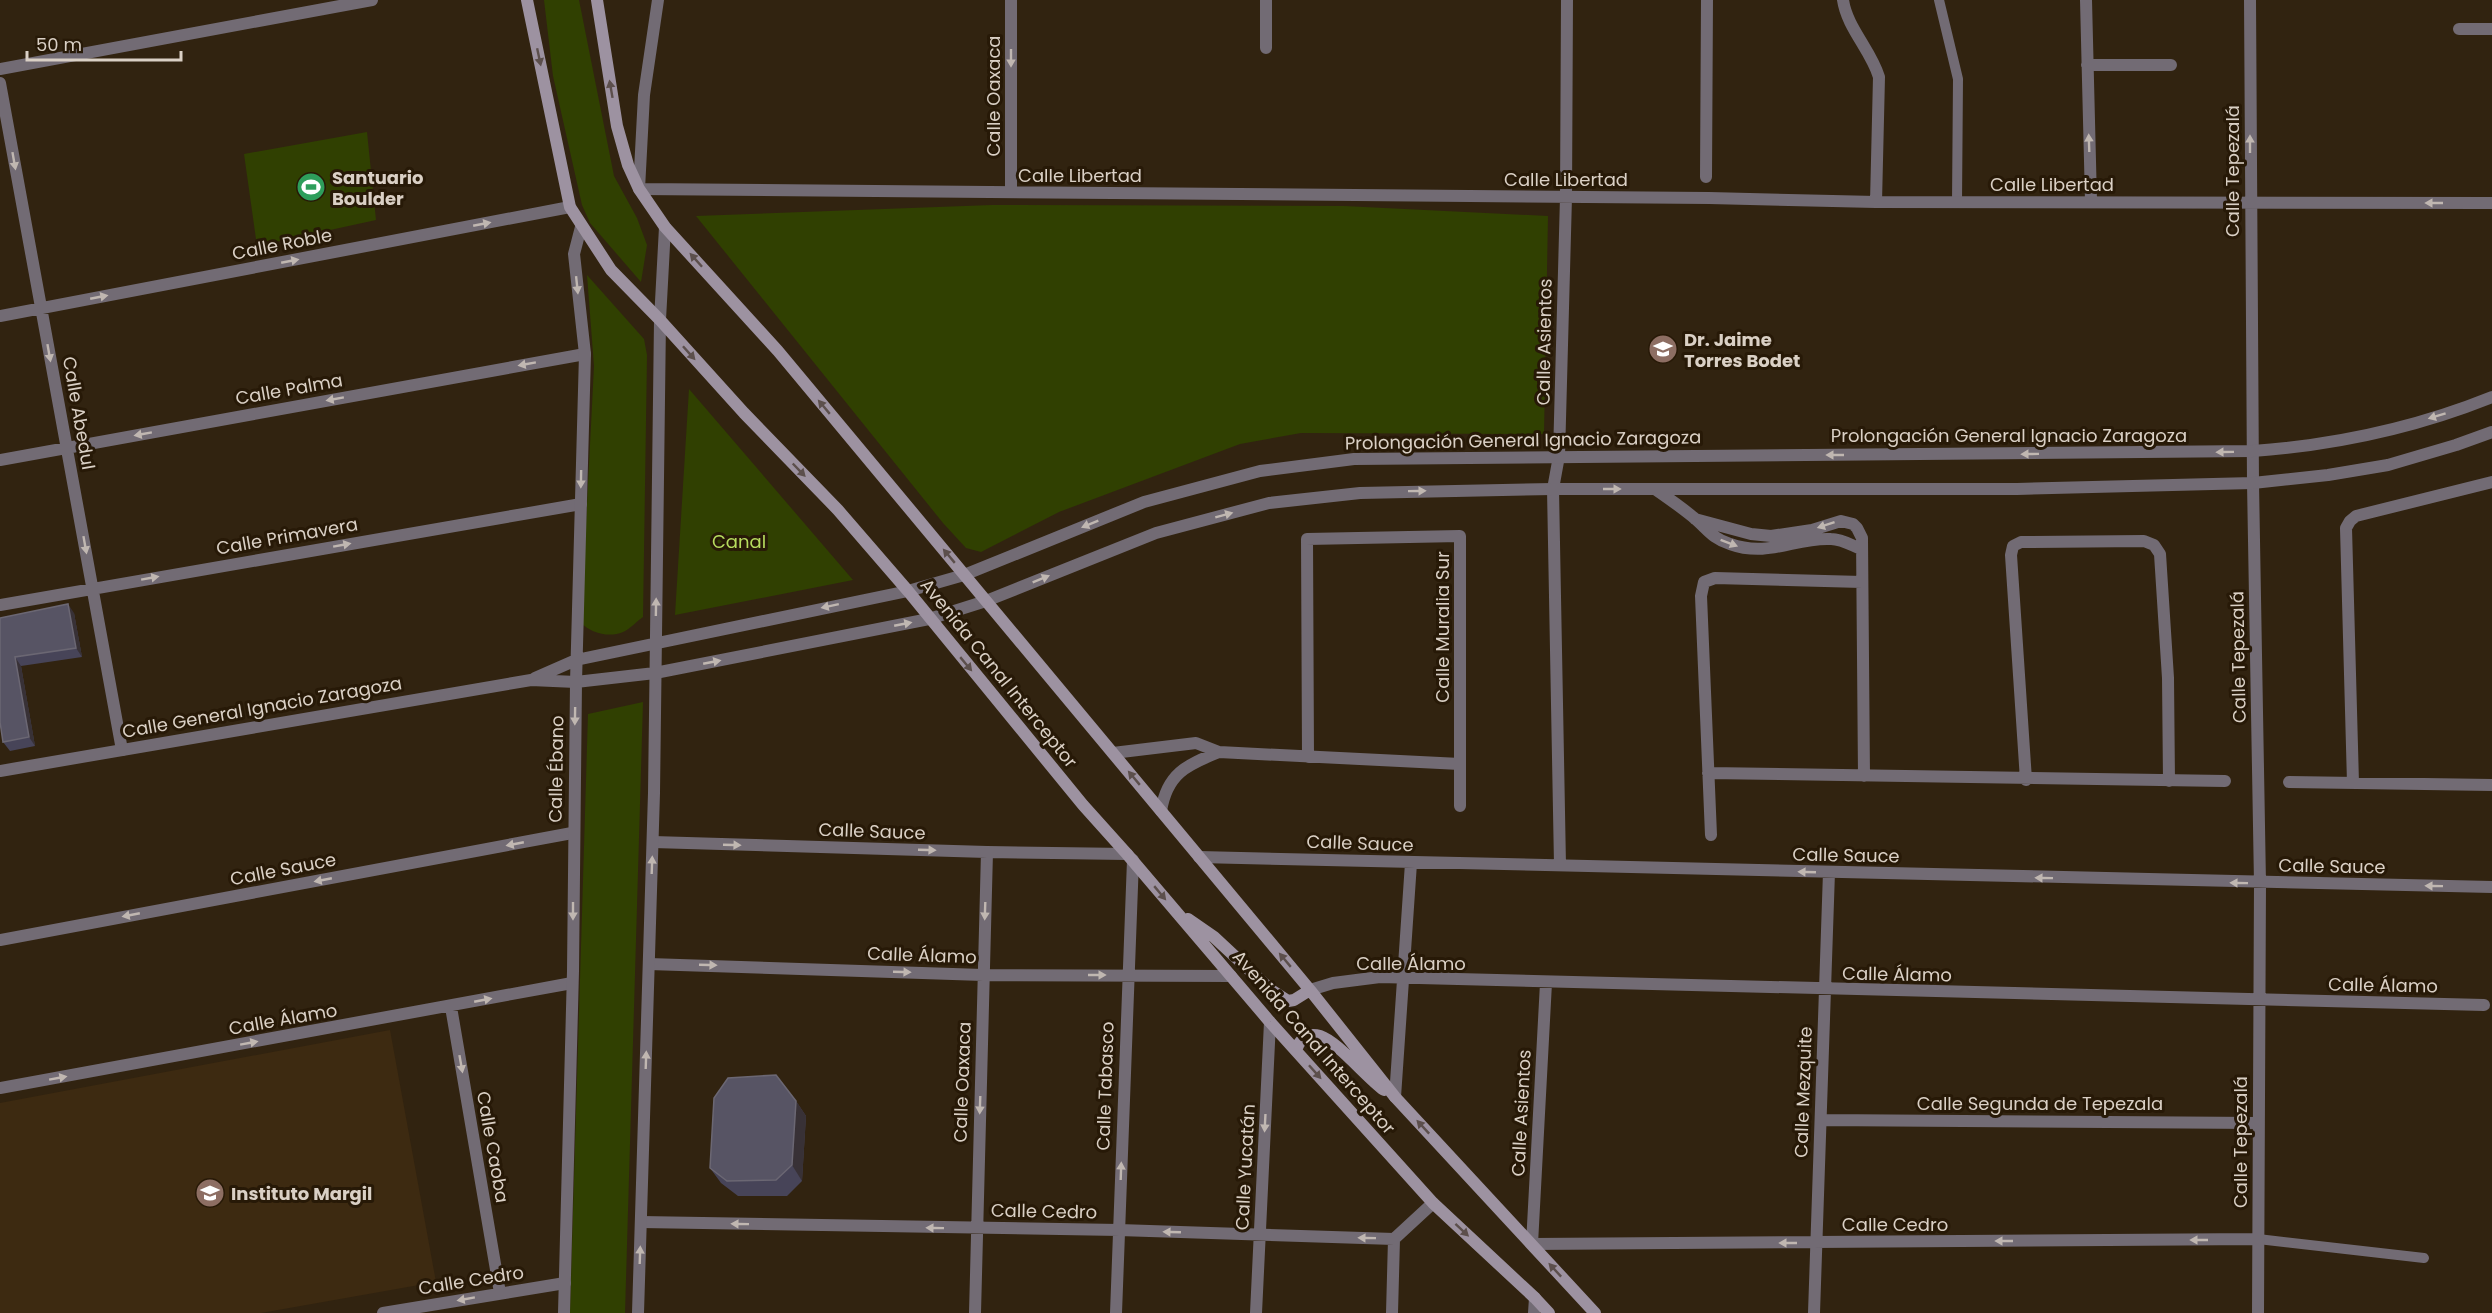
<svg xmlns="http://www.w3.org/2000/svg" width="2492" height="1313" font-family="Poppins,sans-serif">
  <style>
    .built { fill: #3d2a11 }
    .green { fill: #304001 }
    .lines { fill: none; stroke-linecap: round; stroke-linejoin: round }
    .service { stroke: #726b74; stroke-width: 10 }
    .minor { stroke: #726b74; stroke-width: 12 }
    .tertiary { stroke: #726b74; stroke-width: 12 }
    .secondary { stroke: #9d92a1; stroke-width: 12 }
    .wall { fill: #474458 }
    .shaded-wall { fill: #383136 }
    .building { fill: #575464; stroke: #6b6773; stroke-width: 1.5 }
    .oneway { fill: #5c4f4c }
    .oneway2 { fill: #c0b7b1 }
    .labels { text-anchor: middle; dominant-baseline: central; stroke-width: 6; stroke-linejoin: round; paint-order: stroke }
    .street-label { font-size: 18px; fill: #dad0c5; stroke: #271907 }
    .poi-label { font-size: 18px; font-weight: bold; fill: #dad0c5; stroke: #271907; text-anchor: start }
    .park-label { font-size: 18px; fill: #b6db5e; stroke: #271907 }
  </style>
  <rect width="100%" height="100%" fill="#312310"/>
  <path class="built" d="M390 1030 436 1282 261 1313H0V1103Z"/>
  <path class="green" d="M544 0H579L614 176 637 218 647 245 641 282 590 223 582 205 553 76Z
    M367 132 376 220 257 246 244 154Z
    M992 205 1344 206 1548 216 1544 434 1301 433 1240 444 1059 512 981 552 966 548 943 523 696 216Z
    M587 275 644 339 647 355 643 617C637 621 630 629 623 632 609 638 591 633 581 623L594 366Z
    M689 389 853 580 675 615Z
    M643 702 625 1313H570L588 714Z"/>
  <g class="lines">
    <path class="service" d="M1939 0 1958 79 1957 202
      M2258 1239 2424 1258"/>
    <path class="minor" d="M658 0 644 95 639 189 1709 198 1876 202 2492 203
      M1011 0V192
      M1843 0C1847 28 1871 50 1879 77L1876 202
      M2086 0 2091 201
      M2250 0 2253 483 2260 883 2258 1313
      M2459 29H2492
      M1266 48V0
      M2087 65H2171
      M0 69 372 0
      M0 83 122 750
      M1706 177 1707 0
      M0 316 570 207
      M0 460 585 354
      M1655 489C1668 498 1681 507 1693 517 1707 528 1711 538 1730 544 1769 558 1795 537 1831 539 1842 539 1851 545 1861 549
      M1695 519 1751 534 1771 536 1812 530 1841 521 1853 524 1857 528 1862 538 1864 776
      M0 605 581 504
      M1113 753 1196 743 1219 752 1460 764
      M1308 757 1307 539 1460 536V806
      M1708 773 2225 781
      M2026 780 2011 555 2013 546 2021 542 2144 541 2154 545 2160 554 2168 678 2169 781
      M2289 782 2492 785
      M2353 783 2346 528 2350 521 2356 516 2492 482
      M1161 811C1167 774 1186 765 1219 752
      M1711 835 1701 596 1704 582 1715 578 1862 582
      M653 842 987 852 1127 854
      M1199 857 2492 887
      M1560 865 1553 489 1559 456 1566 197 1567 0
      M0 940 572 833
      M649 964 983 975 1231 976
      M1546 983 1532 1244 2258 1239
      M1310 990 1333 983 1380 977 2484 1005
      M451 1007 500 1293
      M0 1088 572 983
      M1395 1097 1411 863
      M1821 1120 2258 1123
      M641 1222 1119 1230 1394 1239 1433 1203
      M383 1313 565 1283
      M975 1313 987 852
      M1116 1313 1133 860
      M1256 1313 1270 1022
      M1392 1313 1394 1239
      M1534 1313 1535 1298
      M1814 1313 1829 872"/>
    <path class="tertiary" d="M535 678 576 660 908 591 964 575 1144 502 1260 471 1354 459 2253 451C2335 445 2415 428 2492 397
      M0 771 531 680 576 682 655 673 929 619 986 601 1156 533 1269 503 1360 493 1553 489H2017L2253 483 2328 475 2388 465 2456 445 2492 432
      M564 1313 573 971 576 682 585 354 574 254 581 227
      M638 1313 654 793 660 320 665 227"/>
    <path class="secondary" d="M527 0 570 207 611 270 660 320 744 413 838 510 908 591 1083 805 1127 854 1270 1022 1433 1203 1535 1298 1549 1313
      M597 0 617 126 628 165 639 189 665 227 778 351 1310 990 1395 1097 1595 1313
      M1188 919 1214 937 1271 990 1288 1001 1294 1000 1310 990
      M1296 1051C1299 1040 1307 1032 1320 1036 1338 1042 1366 1077 1384 1090"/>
  </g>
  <path class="wall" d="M74 613 82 657 21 666 35 746 10 751 3 742 0 618Z
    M796 1101 806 1116 802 1181 787 1196H738L721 1183 710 1168Z"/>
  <path class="shaded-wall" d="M68 604 74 613 82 657 76 648Z
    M15 657 21 666 35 746 29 737Z
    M796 1101 806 1116 802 1181 792 1165Z"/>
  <path class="building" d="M68 604 76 648 15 657 29 737 3 742 0 722V618Z
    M776 1075 796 1101 792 1165 776 1180 727 1181 710 1168 714 1098 728 1078Z"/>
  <defs><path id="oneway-solid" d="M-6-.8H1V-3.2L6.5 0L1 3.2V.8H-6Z" transform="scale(1.5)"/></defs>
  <g class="oneway">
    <use href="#oneway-solid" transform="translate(539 57) rotate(78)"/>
    <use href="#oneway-solid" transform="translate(611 89) rotate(-100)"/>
    <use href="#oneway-solid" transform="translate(696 260) rotate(-132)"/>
    <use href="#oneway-solid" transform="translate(689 353) rotate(48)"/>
    <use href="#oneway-solid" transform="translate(824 407) rotate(-130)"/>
    <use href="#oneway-solid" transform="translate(799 470) rotate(46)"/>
    <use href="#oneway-solid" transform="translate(949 556) rotate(-130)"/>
    <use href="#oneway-solid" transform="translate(966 664) rotate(50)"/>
    <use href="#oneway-solid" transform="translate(1134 778) rotate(-130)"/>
    <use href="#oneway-solid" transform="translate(1160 893) rotate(50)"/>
    <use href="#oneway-solid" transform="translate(1285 960) rotate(-130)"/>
    <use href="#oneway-solid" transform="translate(1315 1072) rotate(48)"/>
    <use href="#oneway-solid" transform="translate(1423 1127) rotate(-133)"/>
    <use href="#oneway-solid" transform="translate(1462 1230) rotate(43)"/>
    <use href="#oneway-solid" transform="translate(1555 1270) rotate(-133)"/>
  </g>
  <g class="oneway2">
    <use href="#oneway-solid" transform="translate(1011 58) rotate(90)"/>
    <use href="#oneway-solid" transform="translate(2089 143) rotate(-92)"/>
    <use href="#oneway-solid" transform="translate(2250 144) rotate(-90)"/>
    <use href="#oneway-solid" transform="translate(14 161) rotate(80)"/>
    <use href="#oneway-solid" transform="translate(2434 203) rotate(-180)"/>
    <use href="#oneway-solid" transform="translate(482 224) rotate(-11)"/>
    <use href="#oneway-solid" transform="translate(290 261) rotate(-11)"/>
    <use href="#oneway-solid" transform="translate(577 285) rotate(84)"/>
    <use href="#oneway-solid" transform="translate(99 297) rotate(-11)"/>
    <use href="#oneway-solid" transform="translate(49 353) rotate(80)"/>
    <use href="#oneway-solid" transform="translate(527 364) rotate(170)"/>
    <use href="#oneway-solid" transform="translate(335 399) rotate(170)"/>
    <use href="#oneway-solid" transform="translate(2437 416) rotate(163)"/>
    <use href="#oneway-solid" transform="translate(143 434) rotate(170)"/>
    <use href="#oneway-solid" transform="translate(2225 452) rotate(179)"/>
    <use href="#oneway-solid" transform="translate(2030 454) rotate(179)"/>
    <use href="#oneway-solid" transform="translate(1835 455) rotate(180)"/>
    <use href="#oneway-solid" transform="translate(581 479) rotate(91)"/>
    <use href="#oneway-solid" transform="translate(1612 489)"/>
    <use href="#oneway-solid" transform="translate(1417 491) rotate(-1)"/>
    <use href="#oneway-solid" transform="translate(1224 515) rotate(-15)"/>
    <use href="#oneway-solid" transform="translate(1090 524) rotate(158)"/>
    <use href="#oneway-solid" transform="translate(1826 525) rotate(162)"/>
    <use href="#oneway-solid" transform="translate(1729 543) rotate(21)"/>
    <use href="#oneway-solid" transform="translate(85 545) rotate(80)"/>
    <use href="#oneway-solid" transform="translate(342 545) rotate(-10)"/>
    <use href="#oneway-solid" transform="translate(150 578) rotate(-10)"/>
    <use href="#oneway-solid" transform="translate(1041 579) rotate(-22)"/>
    <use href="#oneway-solid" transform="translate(830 606) rotate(168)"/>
    <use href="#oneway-solid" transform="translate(656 607) rotate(-89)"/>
    <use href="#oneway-solid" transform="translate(903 624) rotate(-11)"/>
    <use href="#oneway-solid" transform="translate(712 662) rotate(-11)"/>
    <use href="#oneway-solid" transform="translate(575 716) rotate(91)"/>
    <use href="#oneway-solid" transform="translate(515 844) rotate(169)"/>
    <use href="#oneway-solid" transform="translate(732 845) rotate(2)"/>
    <use href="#oneway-solid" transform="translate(927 850) rotate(2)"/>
    <use href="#oneway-solid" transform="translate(652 865) rotate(-88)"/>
    <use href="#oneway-solid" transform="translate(1807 872) rotate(-178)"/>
    <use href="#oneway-solid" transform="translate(2044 878) rotate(-179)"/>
    <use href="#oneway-solid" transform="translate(323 880) rotate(169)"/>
    <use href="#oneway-solid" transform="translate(2239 883) rotate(-179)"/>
    <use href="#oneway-solid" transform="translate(2434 886) rotate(-179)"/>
    <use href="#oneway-solid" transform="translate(573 911) rotate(90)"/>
    <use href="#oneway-solid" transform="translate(985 911) rotate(92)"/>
    <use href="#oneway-solid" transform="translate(131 915) rotate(169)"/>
    <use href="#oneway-solid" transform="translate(708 965) rotate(2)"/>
    <use href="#oneway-solid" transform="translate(902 972) rotate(2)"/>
    <use href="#oneway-solid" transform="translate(1097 975)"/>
    <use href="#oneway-solid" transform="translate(483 1000) rotate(-11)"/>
    <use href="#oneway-solid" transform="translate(249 1043) rotate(-10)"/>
    <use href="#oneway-solid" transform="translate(646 1060) rotate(-88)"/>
    <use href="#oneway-solid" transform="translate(461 1064) rotate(80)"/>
    <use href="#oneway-solid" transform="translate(58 1078) rotate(-10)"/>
    <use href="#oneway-solid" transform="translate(980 1105) rotate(92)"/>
    <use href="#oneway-solid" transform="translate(1265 1123) rotate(93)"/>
    <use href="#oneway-solid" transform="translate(1121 1171) rotate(-88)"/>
    <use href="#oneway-solid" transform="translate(740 1224) rotate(-179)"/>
    <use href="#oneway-solid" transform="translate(935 1228) rotate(-179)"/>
    <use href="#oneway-solid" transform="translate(1172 1232) rotate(-178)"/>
    <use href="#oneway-solid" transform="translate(1367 1238) rotate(-179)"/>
    <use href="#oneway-solid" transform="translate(2199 1240) rotate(180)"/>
    <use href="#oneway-solid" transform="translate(2004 1241) rotate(180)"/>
    <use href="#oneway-solid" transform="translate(1788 1243) rotate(180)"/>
    <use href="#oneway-solid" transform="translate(640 1255) rotate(-88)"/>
    <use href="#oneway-solid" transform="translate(466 1299) rotate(170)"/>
  </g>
  <defs>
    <g id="stadium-disc" transform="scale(1.5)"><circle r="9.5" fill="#2e9e5b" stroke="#271907"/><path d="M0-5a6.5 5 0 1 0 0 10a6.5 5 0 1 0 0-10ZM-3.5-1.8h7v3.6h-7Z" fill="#fff"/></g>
    <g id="school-disc" transform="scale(1.5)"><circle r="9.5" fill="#8d6e63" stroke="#271907"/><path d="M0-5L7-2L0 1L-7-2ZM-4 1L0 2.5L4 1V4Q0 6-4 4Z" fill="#fff"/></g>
  </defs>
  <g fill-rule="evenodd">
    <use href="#stadium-disc" x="311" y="187"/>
    <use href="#school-disc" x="1663" y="349"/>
    <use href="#school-disc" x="210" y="1193"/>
  </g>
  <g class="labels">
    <g class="street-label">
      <text transform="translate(993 96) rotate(-90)">Calle Oaxaca</text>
      <text transform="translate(2232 171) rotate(-90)">Calle Tepezalá</text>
      <text x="1080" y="175">Calle Libertad</text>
      <text x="1566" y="179">Calle Libertad</text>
      <text x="2052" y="184">Calle Libertad</text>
      <text transform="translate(282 244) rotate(-11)">Calle Roble</text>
      <text transform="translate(1544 342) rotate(-89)">Calle Asientos</text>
      <text transform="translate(289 389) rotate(-10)">Calle Palma</text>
      <text transform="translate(79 413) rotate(80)">Calle Abedul</text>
      <text x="2009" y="435">Prolongación General Ignacio Zaragoza</text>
      <text transform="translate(1523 440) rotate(-1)">Prolongación General Ignacio Zaragoza</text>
      <text transform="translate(287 536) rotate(-10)">Calle Primavera</text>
      <text transform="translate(1442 627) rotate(-90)">Calle Muralia Sur</text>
      <text transform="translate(2238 657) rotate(-91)">Calle Tepezalá</text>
      <text transform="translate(999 673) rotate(51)">Avenida Canal Interceptor</text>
      <text transform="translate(262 707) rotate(-10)">Calle General Ignacio Zaragoza</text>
      <text transform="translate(556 769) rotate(-89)">Calle Ébano</text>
      <text transform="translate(872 831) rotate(2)">Calle Sauce</text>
      <text transform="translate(1360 843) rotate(2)">Calle Sauce</text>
      <text transform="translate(1846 855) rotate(1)">Calle Sauce</text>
      <text transform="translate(2332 866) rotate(1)">Calle Sauce</text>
      <text transform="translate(283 869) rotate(-11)">Calle Sauce</text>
      <text transform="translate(922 955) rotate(2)">Calle Álamo</text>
      <text x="1411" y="963">Calle Álamo</text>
      <text transform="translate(1897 974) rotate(1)">Calle Álamo</text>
      <text transform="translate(2383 985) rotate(1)">Calle Álamo</text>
      <text transform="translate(283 1019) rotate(-10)">Calle Álamo</text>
      <text transform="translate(1314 1042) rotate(49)">Avenida Canal Interceptor</text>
      <text transform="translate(962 1082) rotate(-88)">Calle Oaxaca</text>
      <text transform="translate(1105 1086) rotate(-88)">Calle Tabasco</text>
      <text transform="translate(1803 1092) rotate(-88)">Calle Mezquite</text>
      <text x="2040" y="1103">Calle Segunda de Tepezala</text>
      <text transform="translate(1521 1113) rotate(-87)">Calle Asientos</text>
      <text transform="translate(2240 1142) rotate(-90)">Calle Tepezalá</text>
      <text transform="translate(493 1147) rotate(80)">Calle Caoba</text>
      <text transform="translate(1245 1167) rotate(-87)">Calle Yucatán</text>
      <text transform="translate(1044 1211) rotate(1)">Calle Cedro</text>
      <text x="1895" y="1224">Calle Cedro</text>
      <text transform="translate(471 1280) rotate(-9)">Calle Cedro</text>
    </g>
    <g class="poi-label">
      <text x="332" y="177">Santuario<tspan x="332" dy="21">Boulder</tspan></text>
      <text x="1684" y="339">Dr. Jaime<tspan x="1684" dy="21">Torres Bodet</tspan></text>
      <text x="231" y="1193">Instituto Margil</text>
    </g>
    <g class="park-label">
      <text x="739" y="541">Canal</text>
    </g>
  </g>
  <path d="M27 51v9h154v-9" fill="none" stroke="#dad0c5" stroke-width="3"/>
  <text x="36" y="51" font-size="18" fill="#dad0c5" stroke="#271907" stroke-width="4.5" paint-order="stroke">50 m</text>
</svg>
